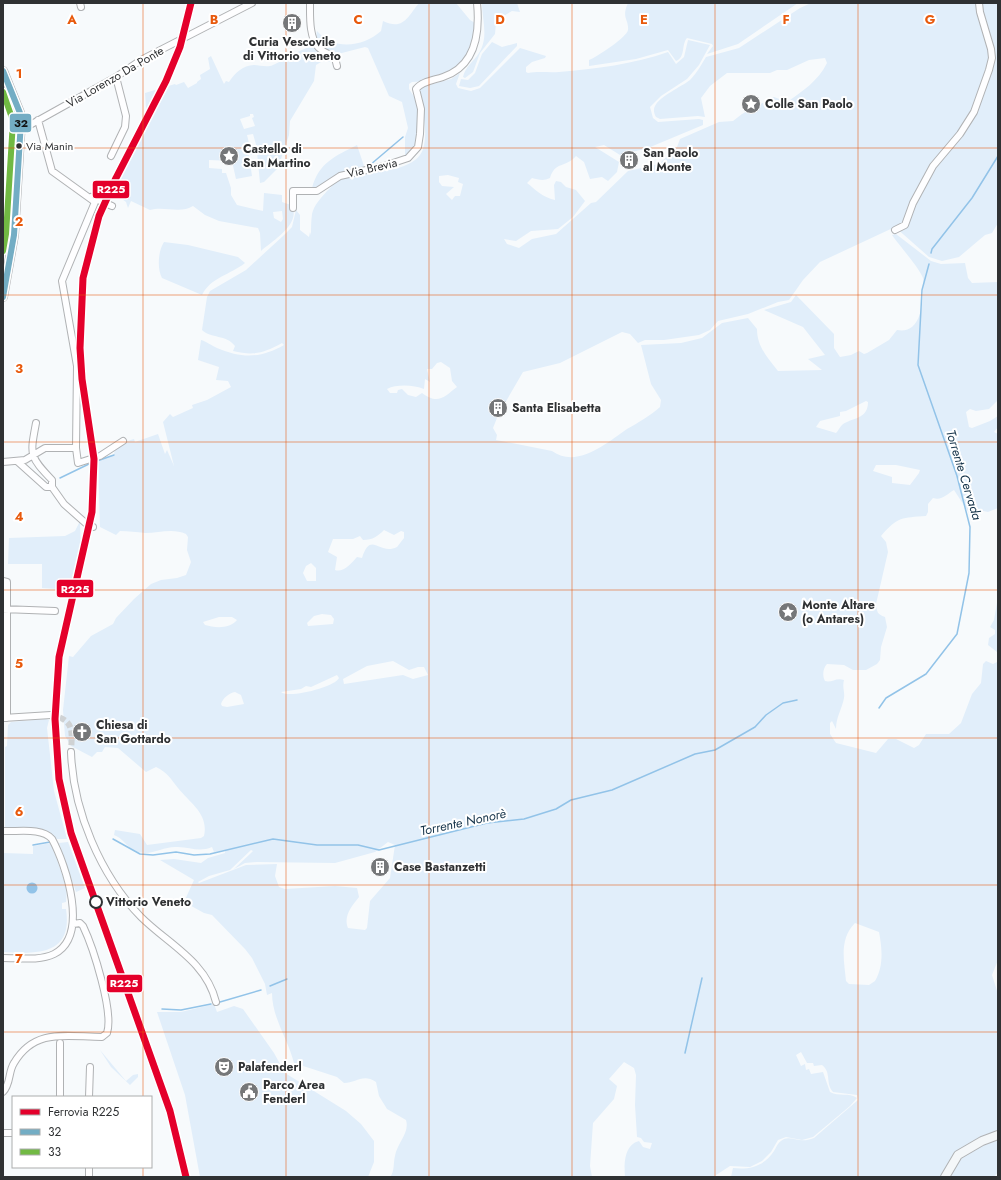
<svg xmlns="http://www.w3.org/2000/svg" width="1001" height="1180" font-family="Jost,sans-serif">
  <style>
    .green { fill: #e1eefa; fill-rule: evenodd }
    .water { fill: #92c3e8 }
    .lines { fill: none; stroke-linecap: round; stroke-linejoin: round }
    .stream { stroke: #92c3e8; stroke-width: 1.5 }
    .street-tunnel { stroke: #cfd2d4; stroke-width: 6; stroke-dasharray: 6 3; stroke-linecap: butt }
    .street-casing { stroke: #b0b2b4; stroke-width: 8 }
    .secondary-casing { stroke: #b0b2b4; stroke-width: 10 }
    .street { stroke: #fefeff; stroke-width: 6 }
    .secondary { stroke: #f4f7f9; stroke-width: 8 }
    .bus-1-casing { stroke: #fff; stroke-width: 9 }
    .bus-2-casing { stroke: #fff; stroke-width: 9 }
    .bus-1 { stroke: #73adc4; stroke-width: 6 }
    .bus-2 { stroke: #71b943; stroke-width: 6 }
    .rail-1-casing { stroke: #fff; stroke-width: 10 }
    .rail-1 { stroke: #e4002b; stroke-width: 7 }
    .grid { fill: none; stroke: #e8590c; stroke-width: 1; stroke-opacity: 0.55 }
    .bus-dot { fill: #2f3133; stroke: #fff; stroke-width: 1.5 }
    .stop-dot { fill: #fff; stroke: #2f3133; stroke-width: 2 }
    .labels { text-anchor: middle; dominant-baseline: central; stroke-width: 4; stroke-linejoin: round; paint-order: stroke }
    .bus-label { font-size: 11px; fill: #2f3133; stroke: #fff; text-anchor: start }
    .poi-label { font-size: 12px; font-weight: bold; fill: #2f3133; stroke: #fff; text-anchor: start }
    .street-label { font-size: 12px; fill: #2f3133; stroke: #fff }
    .stop-label { font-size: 12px; font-weight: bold; fill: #2f3133; stroke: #fff; text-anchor: start }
    .water-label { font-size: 13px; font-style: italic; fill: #17354b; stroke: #fff }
    .grid-label { font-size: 13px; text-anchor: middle; font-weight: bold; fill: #e8590c; stroke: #fff; stroke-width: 4; stroke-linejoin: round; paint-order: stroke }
    .line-badge { stroke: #fff; stroke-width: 1.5 }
    .badge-label { font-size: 11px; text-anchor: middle; font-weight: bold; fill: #fff }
    .pale-badge-label { font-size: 11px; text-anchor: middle; font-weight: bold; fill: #111 }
  </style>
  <rect width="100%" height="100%" fill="#f7fafc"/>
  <path class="green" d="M419 3H456L470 20 477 24C476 30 476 37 474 42 465 68 437 82 412 82L409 84V89L417 101 420 120 416 148 405 157V137L408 128 402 102 389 96 368 48 365 47 334 55 324 50 316 36 317 31C334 51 363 47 381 31L383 21C404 31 408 16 419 3Z
    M482 3H517L520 12 512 11 500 18 496 23 495 34 480 53 473 72 465 78 463 77C465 67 474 61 479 53 489 37 482 20 482 3Z
    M628 3H798L738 44 707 54 713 46 712 44 687 38C681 45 686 57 676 61L668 50 636 59 589 66V60C597 57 627 37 628 30 629 19 621 18 628 3Z
    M811 3H998V223L992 233 985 235 959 257 942 261 929 257 895 227 820 262 803 280 789 300 778 302 748 314 718 321 710 330 699 335 664 340H645L638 343 630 334 622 332 560 363 523 372 505 403 495 409 499 413 493 428 497 435 496 440 552 451C577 469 607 443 627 429 639 422 650 416 660 407L661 400 651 384 641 345 681 343 702 338 722 323 748 318 757 329C757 347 768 358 778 371L822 370 808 359 825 355 803 327 764 310 791 302 796 295 834 334V348L840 357 851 355 859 351 864 354 867 353 889 340 897 330C919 334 922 309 923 294 923 289 924 283 923 278 920 269 899 245 892 235L896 234 931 261 941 264 965 263 968 278 972 283 998 282V400L989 409 976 411 970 409 966 412 969 427 972 428 990 421 998 416V427L994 432 998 434V508L988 512 974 509 969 513 954 490C947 494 942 501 933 498L928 504V512L926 516C902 518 898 516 881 536L886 542 888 552 876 604C877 612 877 614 885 617L887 627 881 647 880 660 877 664 866 670H853L844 665 827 664C823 668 822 676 825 681 832 683 836 677 844 680 842 687 845 692 844 698 842 709 836 717 836 729L832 721 830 723V734L836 743 876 753 888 739H896L914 748 919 745 926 734H949L961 723 972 694 981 683 983 664 986 661 993 664 997 662V652L988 645 989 638 995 634V630L990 627 994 620 998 597V960L992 975 998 994V1136L961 1150 945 1177H731L733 1168C750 1170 764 1166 774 1151 777 1146 778 1142 784 1139 792 1136 800 1144 814 1138L858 1100 857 1095 833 1092C825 1083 832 1073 822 1065L814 1066 813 1063H807L801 1052 796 1055 801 1066 805 1064 806 1070 809 1069 811 1074 823 1072 830 1092C839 1097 849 1092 857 1098L850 1106 813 1137 802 1140 786 1137 778 1140 771 1152 762 1161 750 1167 730 1166 713 1177H625C624 1164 624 1145 639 1141L643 1147 650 1149 652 1143 644 1142 641 1138 637 1137 635 1105 636 1075 634 1068 624 1062 609 1079 617 1086 614 1099 593 1123 590 1166 592 1177H390C395 1171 393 1163 395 1156 397 1143 410 1133 406 1120L387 1109 379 1096 376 1082C363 1073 356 1083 344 1083L337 1077 294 1063C288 1039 272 1018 272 993L267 995 265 984 252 958 245 949 212 915 204 913 184 902 194 880 160 860 174 859 201 863 208 858 225 853V850L214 852 212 847C198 853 189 846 175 847 162 847 149 857 136 851 127 848 123 838 114 835L115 830 140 834 147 845 201 838 204 836C209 814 190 803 178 788 171 779 167 772 156 767L146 772 118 748 105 747 102 752H97L92 757 71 746 65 736 63 710 69 656 73 657 91 636 113 624 116 618 134 599 151 584 161 580 177 578 186 575 191 562 187 550 188 537 186 534C173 528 159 533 145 533 137 532 128 531 120 531L116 535 100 527 98 459 114 455C115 444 125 442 134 439L135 442 158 434 165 454 167 450 174 466 163 422 170 414 173 417 193 408 192 405 207 400 231 387 228 381 216 380 219 367 198 360 201 340C206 341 212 346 217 348 243 359 261 358 284 345L282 343C264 353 254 356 233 351L235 346C226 334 211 339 202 330L207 297 210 291 246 270 283 236 292 227 296 210 300 215V230L309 237 310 232 311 235C311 229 311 221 312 214 314 205 321 198 327 191 331 188 333 183 338 181 359 171 415 175 423 149 429 129 421 108 419 88L451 79 460 73 456 84 458 88 471 91 480 88 520 48 546 56 545 58 532 62 526 67V72L528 73C539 71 549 73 559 72 595 69 634 64 668 52L676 64 684 57 688 40 710 45 699 65 687 79 661 96 650 107 653 118 658 122 699 119 703 120V125L648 148 620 155 604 145 595 147 619 162 617 172 608 181 602 177 590 179 584 162 576 156C566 168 555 161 550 178 544 181 539 180 532 178L527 183C536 190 542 197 555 200L554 185 556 181 561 182 566 187 576 190 585 201 573 217 558 229 531 231 516 241 504 239 507 244 519 248 532 239 556 234 591 203 596 202 628 171 659 164 677 147 680 139 719 122 733 121 742 114 774 97 787 102C803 91 818 81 827 63L825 58 809 60 787 70H777L770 73H727L710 86 701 98 705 117 698 116 660 119 656 117C654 114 653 109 655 106 660 96 681 87 690 80 697 73 701 65 706 57L739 48 800 8ZM448 175 459 178 458 182 463 184 460 196H455L452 200 446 194 454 187 442 186 439 182V176ZM441 362 450 368 452 381 457 387C444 397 438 405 422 393L416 397 408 395 402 389 398 390 397 393H390L387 389C397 384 414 385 424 389L425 379 430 382 427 369H432L437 363ZM866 401 868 402C868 420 852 417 842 425 840 427 838 431 836 433L816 427 820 421 840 416V412L846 411ZM876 465H896L920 470 919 473 910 485 892 483V477L873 471ZM384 530 394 535 401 531 404 532V538L397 547C379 556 371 530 362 558L357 557C352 563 343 573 335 570L337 557 328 552 333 539H353L360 536 363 540C373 540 378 536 384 530ZM311 563 316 568V581H307L303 573 306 566ZM322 614 331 615 334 619 333 624 308 626 307 623 314 616ZM219 617H232L237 620C230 629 215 628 205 625L203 622ZM393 661 409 670 418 667H424L428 675 413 679 403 675 344 684 343 679 367 666ZM337 675 339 678C335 687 288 699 281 692L301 689 306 686 311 687ZM235 692 241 695 244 704 227 707 222 706 221 704C223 698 229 693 235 692ZM388 842 395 845 390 878 370 901 367 928 365 930 348 928C343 916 352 906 359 897L357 888 335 886 285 889 279 887 275 876 277 864 246 865 199 883 198 882 209 876 230 870 251 850 253 851 251 853 234 869 245 863 257 862 335 863 375 852ZM855 923 879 932C882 948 884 966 875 981L869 985 849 984 846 981C844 960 839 939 855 923Z
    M492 42 502 47 517 43V46L479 86 470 88 459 86 461 79 468 80 475 73 482 54Z
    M313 46 332 59V62H321L316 65 314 81 290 121 289 135 278 168 264 182 260 183 257 152 260 151V147L257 148 253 134 247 135 252 155H249L252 176 236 179 232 161 209 160V168L222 169V173H226L231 188V195L237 205 263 211 264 193 282 195V202L291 205C303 223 272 241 261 251L260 233 258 228 219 221 205 215 193 206C181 214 164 206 150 210L131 201 128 208 126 202 115 194 126 162 150 117 146 108 145 93 175 84 176 85 184 82 188 88 197 83V82L201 79 200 75 210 69 208 58 211 56 224 84 226 81 229 82C234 74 243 65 254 65 260 65 267 68 273 65 286 59 298 50 313 46ZM250 114H253L254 117 252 118 255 126 244 129 240 119 250 116ZM282 211 283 219 281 222 274 218 273 212Z
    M357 145 364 166 337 177 319 188H312C319 162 336 156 357 145Z
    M164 242 188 245 238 257 245 263C230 275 211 277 202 295L162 278C157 269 158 251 164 242Z
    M80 521 81 556 73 590 42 588V564H8L9 538 65 536 75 531Z
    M46 719 49 720 47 728 54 791 67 839H57L44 830 5 829V747L7 746 8 725 11 722Z
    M68 842 85 888 76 892 59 843Z
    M51 843 67 888 66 902 62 903V909H66C73 955 38 954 3 952V853L33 854V846Z
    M214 1004 217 1012 234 1006 243 1009 274 1053 285 1073 346 1111 361 1124 374 1141V1162L368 1177H200L185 1095 157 1012H181Z
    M100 1050 126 1081 133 1075 138 1074V1077L130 1085 111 1067Z
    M998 1140V1172L994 1177H951C959 1151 974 1149 998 1140Z"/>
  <path class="water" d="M26.5 888a5.5 5.5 0 1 1 11 0a5.5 5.5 0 1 1-11 0Z"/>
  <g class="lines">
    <path class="stream" d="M370 165 403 137
      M931 253 932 249 972 198 998 156
      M97 461 114 455
      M60 478 91 463
      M879 708 886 698 926 674 957 634 969 573 970 527 957 476 918 365 922 290 929 264
      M113 839 140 854 153 855 176 852 194 855 210 854 273 839 317 845H358L379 850 487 823 524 819 556 809 571 800 612 790 695 754 715 750 755 727 766 715 783 703 797 700
      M33 845 50 842
      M270 986 287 979
      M220 1002 261 990
      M162 1009 181 1010 211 1004
      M685 1053 702 978"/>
    <path class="street-tunnel" d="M51 715C75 720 72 731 71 752"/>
    <g class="street-casing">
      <path id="street" d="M80 3 81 7
        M310 3C310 16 309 39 319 48 323 52 330 54 335 58L337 66
        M38 120 52 171 95 202 62 281 77 366 76 448 78 463 100 456 123 441
        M21 130 116 77 141 60 252 3
        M111 156 125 127 126 116 116 77
        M91 197 112 206
        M293 208V191H317L340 176 384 166 408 158 418 147 420 134 421 109 416 89C422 81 435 80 443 77 476 66 480 33 477 3
        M895 230 905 225 913 203 933 166 960 134 974 112 989 70 992 58 991 49 980 12 979 3
        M17 461 46 487H52V480C29 456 30 455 36 423
        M3 462 25 460 45 448H76
        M52 487 64 504 90 527H93
        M3 581 7 582V718
        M3 609 55 611
        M3 718 51 715
        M71 752C73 810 100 875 141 917 168 944 206 961 216 1002
        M3 831C17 832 42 827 52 839 66 865 90 936 54 954 40 961 19 958 3 958
        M60 1043V1097
        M3 1092C11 1084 8 1072 14 1063 35 1027 68 1037 102 1037L107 1033C114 1012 93 947 83 926L80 923 73 924
        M89 1097 90 1067
        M3 1133H13
        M89 1167V1177"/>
    </g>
    <g class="secondary-casing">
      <path id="secondary" d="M3 71 20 113 21 121 14 235 3 297
        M945 1177 958 1155 982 1141 998 1135"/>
    </g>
    <use href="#street" class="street"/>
    <use href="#secondary" class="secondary"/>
    <g class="bus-1-casing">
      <path id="bus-1" d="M3 71 20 113 21 121 14 235 3 297"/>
    </g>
    <g class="bus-2-casing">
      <path id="bus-2" d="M3 92 13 121 6 234 3 251"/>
    </g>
    <use href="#bus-1" class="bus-1"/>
    <use href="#bus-2" class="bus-2"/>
    <g class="rail-1-casing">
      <path id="rail-1" d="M186 1177 170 1111 71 833 59 779 55 719 59 657 92 512 94 459 82 379 80 348 83 278 99 216 116 178 166 81 180 47 191 3"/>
    </g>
    <use href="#rail-1" class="rail-1"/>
  </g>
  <path class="grid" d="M143 3V1097M286 3V1177M429 3V1177M572 3V1177M715 3V1177M858 3V1177M3 148H998M3 295H998M3 442H998M3 590H998M3 738H998M3 885H998M3 1032H998M143 1167V1177"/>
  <defs>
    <g id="building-disc" transform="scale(1)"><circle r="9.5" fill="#757779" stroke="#fff"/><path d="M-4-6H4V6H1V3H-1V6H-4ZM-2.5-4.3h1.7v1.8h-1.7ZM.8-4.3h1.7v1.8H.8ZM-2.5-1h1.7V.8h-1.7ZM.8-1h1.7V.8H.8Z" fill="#fff"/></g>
    <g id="sight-disc" transform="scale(1)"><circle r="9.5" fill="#757779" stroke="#fff"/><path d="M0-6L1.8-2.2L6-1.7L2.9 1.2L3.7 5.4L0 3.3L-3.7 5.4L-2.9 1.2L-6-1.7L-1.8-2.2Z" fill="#fff"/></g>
    <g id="church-disc" transform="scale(1)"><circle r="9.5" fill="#757779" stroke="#fff"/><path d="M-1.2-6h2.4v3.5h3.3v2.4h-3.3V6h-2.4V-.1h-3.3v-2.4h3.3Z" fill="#fff"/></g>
    <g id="theatre-disc" transform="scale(1)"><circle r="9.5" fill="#757779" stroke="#fff"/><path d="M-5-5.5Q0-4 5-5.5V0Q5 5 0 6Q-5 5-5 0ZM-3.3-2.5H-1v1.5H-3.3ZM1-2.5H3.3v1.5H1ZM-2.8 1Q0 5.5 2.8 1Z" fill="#fff"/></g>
    <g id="civic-disc" transform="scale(1)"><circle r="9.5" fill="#757779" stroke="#fff"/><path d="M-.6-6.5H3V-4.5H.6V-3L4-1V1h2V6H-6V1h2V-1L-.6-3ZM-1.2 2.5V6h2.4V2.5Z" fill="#fff"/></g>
  </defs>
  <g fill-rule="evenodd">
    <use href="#building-disc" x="292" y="23"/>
    <use href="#sight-disc" x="751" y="104"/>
    <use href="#sight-disc" x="229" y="156"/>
    <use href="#building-disc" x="629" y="160"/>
    <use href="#building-disc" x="498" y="408"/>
    <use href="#sight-disc" x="788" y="612"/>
    <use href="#church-disc" x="82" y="732"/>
    <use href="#building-disc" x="380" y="867"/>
    <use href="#theatre-disc" x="224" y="1067"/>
    <use href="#civic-disc" x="249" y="1092"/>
  </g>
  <circle class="bus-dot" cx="19" cy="146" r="3.5"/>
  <circle class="stop-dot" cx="96" cy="902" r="6"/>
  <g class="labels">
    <g class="bus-label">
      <text x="26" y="146">Via Manin</text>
    </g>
    <g class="poi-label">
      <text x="292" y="42" text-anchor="middle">Curia Vescovile<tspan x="292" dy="14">di Vittorio veneto</tspan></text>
      <text x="765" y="104">Colle San Paolo</text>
      <text x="243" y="149">Castello di<tspan x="243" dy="14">San Martino</tspan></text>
      <text x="643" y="153">San Paolo<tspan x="643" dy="14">al Monte</tspan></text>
      <text x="512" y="408">Santa Elisabetta</text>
      <text x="802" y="605">Monte Altare<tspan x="802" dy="14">(o Antares)</tspan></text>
      <text x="96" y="725">Chiesa di<tspan x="96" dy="14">San Gottardo</tspan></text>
      <text x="394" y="867">Case Bastanzetti</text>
      <text x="238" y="1067">Palafenderl</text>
      <text x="263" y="1085">Parco Area<tspan x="263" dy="14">Fenderl</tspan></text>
    </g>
    <g class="street-label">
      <text transform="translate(115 77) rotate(-30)">Via Lorenzo Da Ponte</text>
      <text transform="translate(372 168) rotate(-13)">Via Brevia</text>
    </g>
    <g class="stop-label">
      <text x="106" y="902">Vittorio Veneto</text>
    </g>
    <g class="water-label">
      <text transform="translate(964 475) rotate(73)">Torrente Cervada</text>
      <text transform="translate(463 822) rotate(-12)">Torrente Nonorè</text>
    </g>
  </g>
  <g class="grid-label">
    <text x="72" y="24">A</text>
    <text x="214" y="24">B</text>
    <text x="358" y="24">C</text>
    <text x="500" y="24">D</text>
    <text x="644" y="24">E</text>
    <text x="786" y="24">F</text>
    <text x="930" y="24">G</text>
    <text x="19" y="78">1</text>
    <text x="19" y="226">2</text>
    <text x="19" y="373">3</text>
    <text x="19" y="521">4</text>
    <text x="19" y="668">5</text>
    <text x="19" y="816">6</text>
    <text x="19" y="963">7</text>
  </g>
  <g class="line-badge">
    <rect x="9" y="113" width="23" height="20" rx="4" fill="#73adc4"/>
    <rect x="92" y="180" width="38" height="19" rx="4" fill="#e4002b"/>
    <rect x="56" y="579" width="38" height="19" rx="4" fill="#e4002b"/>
    <rect x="106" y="974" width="37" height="19" rx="4" fill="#e4002b"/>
  </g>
  <g class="badge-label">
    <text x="111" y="193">R225</text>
    <text x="75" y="593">R225</text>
    <text x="124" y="987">R225</text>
  </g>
  <g class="pale-badge-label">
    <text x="21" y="127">32</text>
  </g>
  <rect width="1001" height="1180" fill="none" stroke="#2f3133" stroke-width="8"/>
  <rect x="12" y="1096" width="140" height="72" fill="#ffffff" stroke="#acadad"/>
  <rect x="20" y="1109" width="20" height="6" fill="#e4002b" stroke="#acadad"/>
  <text x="48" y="1116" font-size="12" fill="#2f3133">Ferrovia R225</text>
  <rect x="20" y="1129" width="20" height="6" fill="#73adc4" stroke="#acadad"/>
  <text x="48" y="1136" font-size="12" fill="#2f3133">32</text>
  <rect x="20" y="1149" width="20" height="6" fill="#71b943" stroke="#acadad"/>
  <text x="48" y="1156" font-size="12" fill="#2f3133">33</text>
</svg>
